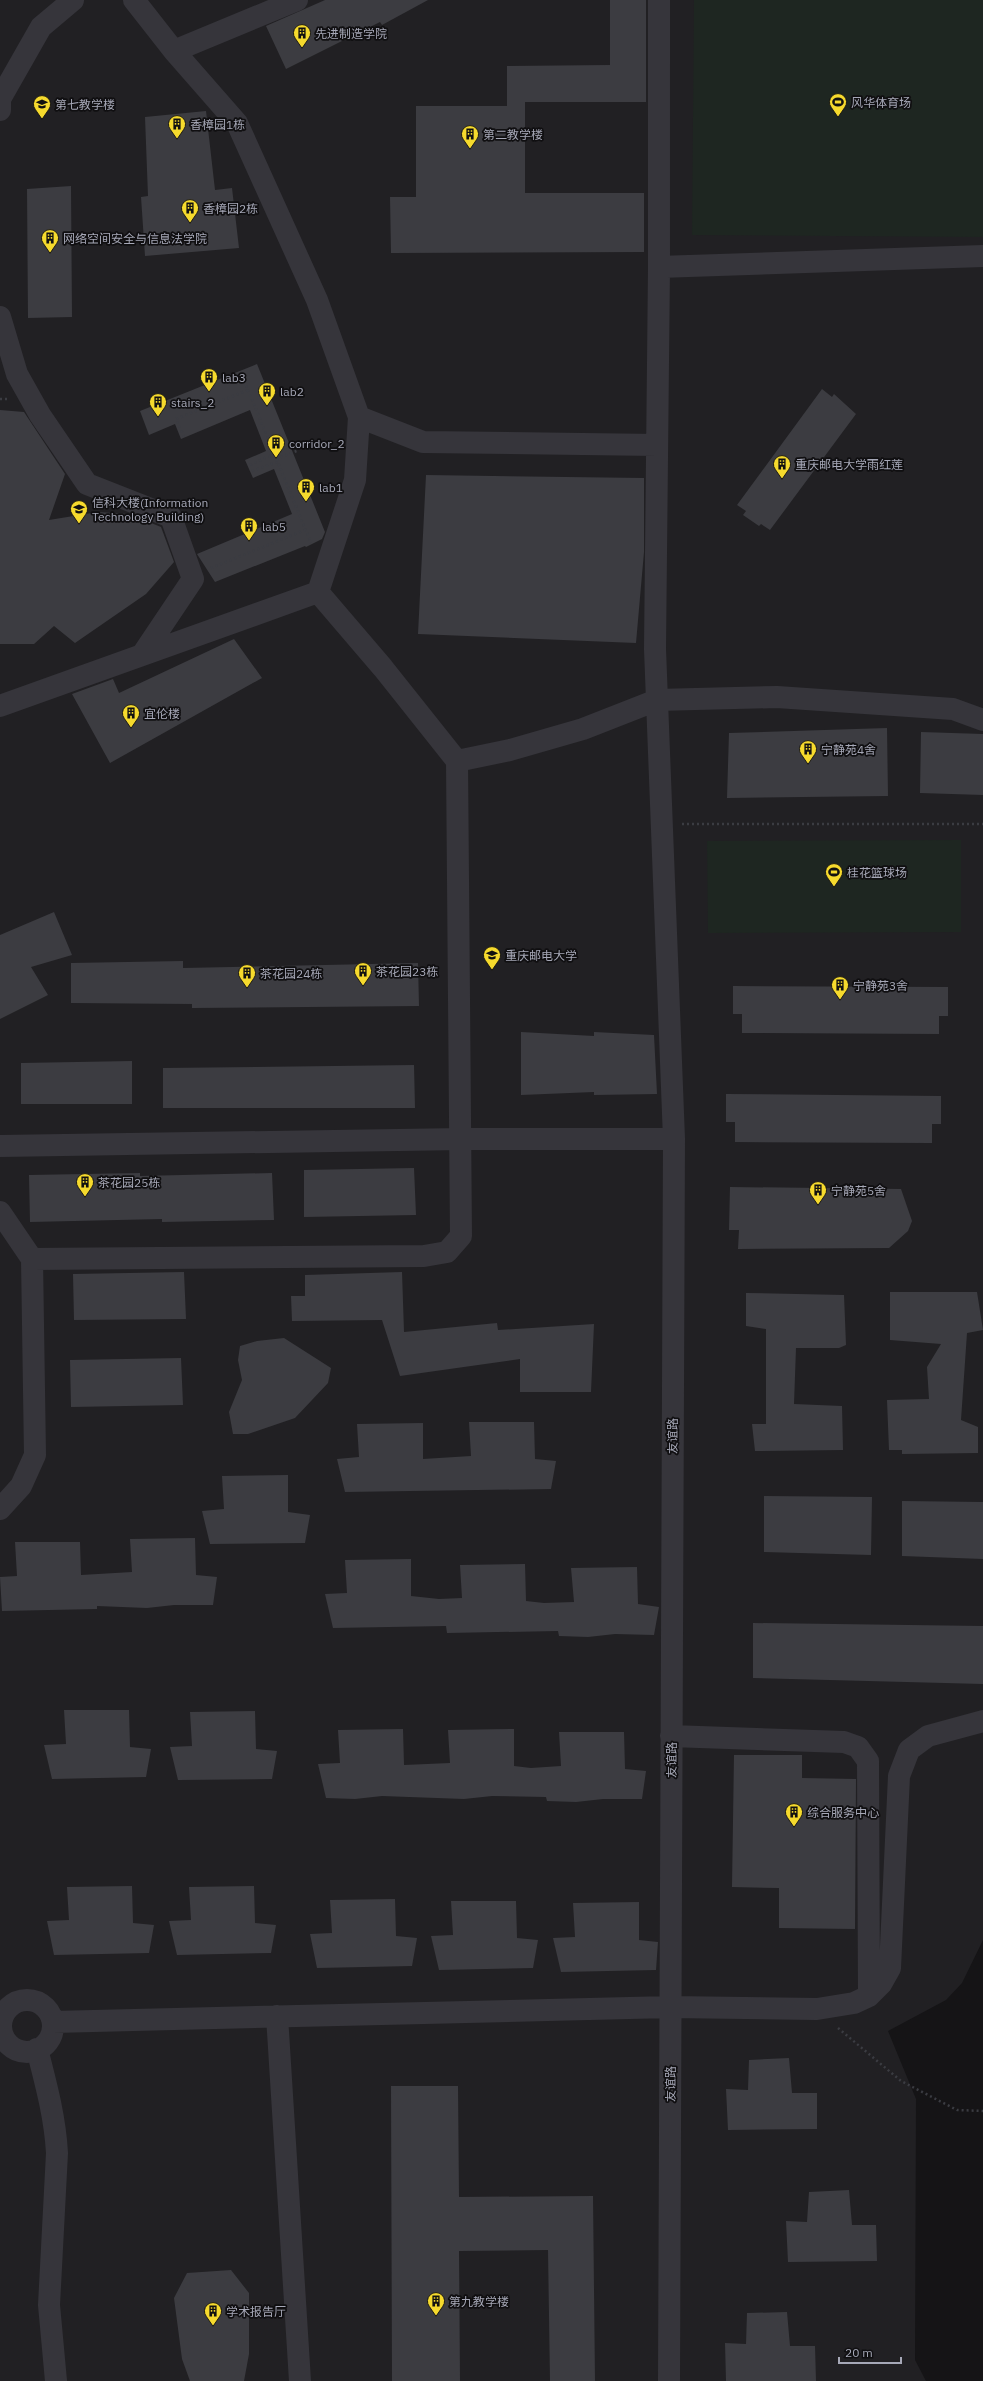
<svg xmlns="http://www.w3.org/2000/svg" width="983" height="2381" font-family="'IBM Plex Sans','Noto Sans SC',sans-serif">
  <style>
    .built { fill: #212023 }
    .green { fill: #1e2621 }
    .building { fill: #3c3c41 }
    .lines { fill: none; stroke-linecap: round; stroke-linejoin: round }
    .path { stroke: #3b3c42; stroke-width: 2.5; stroke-dasharray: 2 3; stroke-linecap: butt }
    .minor { stroke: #36353b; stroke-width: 22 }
    .labels { text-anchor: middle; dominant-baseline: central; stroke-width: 3.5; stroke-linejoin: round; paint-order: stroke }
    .poi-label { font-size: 12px; fill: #a6a8b7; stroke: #100f11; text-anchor: start }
    .street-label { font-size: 12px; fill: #a6a8b7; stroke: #100f11 }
  </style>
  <rect width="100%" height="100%" fill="#151416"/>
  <path class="built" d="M0 0H983V1940L962 1983 946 2000 888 2031 916 2099 915 2360 926 2381H0Z"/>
  <path class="green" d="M694 0H983V237L692 235Z
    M961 840V932L708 933 707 841Z"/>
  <path class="building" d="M325 0H428L382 25 380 22 286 69 266 26Z
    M610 0H646V102H525V193H644V252L391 253 390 197H416V106H507V66L610 65Z
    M206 111 215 190 232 188 239 248 145 256 141 197 148 196 145 117Z
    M71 186 72 317 28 318 27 189Z
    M257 364 325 532 322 539 306 547 305 546 215 582 197 554 292 514 274 469 253 478 245 460 266 451 250 410 181 439 175 424 149 435 140 411Z
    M822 389 832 397 834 394 856 414 770 530 761 524 759 526 743 515 746 511 737 505Z
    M0 410 24 412 65 474 49 520 98 512 129 514 161 527 174 562 146 594 75 643 54 626 34 644H0Z
    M426 475 644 478V552L636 643 418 634Z
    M234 639 262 678 110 763 72 694 113 679 119 693Z
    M887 728 888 796 727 798 729 733Z
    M921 732 983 734V795L920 793Z
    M54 912 72 955 31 967 48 995 0 1019V935Z
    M183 961V968L418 963 419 1006 192 1008V1004L71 1003V963Z
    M733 986 948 987V1016H939V1034L742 1033V1014H733Z
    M521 1032 594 1036V1032L654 1035 657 1094 594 1095V1092L521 1095Z
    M132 1061V1104H21V1063Z
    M414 1065 415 1108H163V1068Z
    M726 1094 941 1096V1124H932V1143L735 1142V1122H726Z
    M414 1168 416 1215 304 1217V1170Z
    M140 1173V1176L272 1173 274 1220 162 1222V1219L30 1222 29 1175Z
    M730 1187 901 1189 912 1221 908 1231 889 1248 738 1249 739 1230H729Z
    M184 1272 186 1319 74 1320 73 1274Z
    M402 1272 404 1332 497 1323 498 1330 594 1324 591 1392H520V1359L400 1376 382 1320 292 1321 291 1296H305V1275Z
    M890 1292H977L983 1330 967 1333 961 1420 978 1427V1453L902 1454V1450H889L887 1400 929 1399 927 1367 941 1344 890 1340Z
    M746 1293 844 1295 846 1345 839 1348H796L794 1404 842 1406 843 1450 755 1451 752 1424H766V1329L746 1326Z
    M284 1338 331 1368 328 1383 295 1418 248 1434H233L229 1412 242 1380 238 1360 240 1346 257 1341Z
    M181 1358 183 1405 71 1407 70 1360Z
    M469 1422H534L535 1459 556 1461 551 1489 345 1492 337 1459 359 1457 357 1424 423 1423V1459L471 1456Z
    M288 1475V1512L310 1515 305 1543 210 1544 202 1511 224 1509 222 1476Z
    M764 1496 872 1497 871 1555 764 1552Z
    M902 1501 983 1502V1559L902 1556Z
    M195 1538 196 1575 217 1577 213 1605H174L147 1608 97 1606V1609L2 1611 0 1577 17 1576 15 1542H80L81 1575 132 1572 130 1539Z
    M411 1559V1596L439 1599 462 1598 460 1565 525 1564 526 1601 544 1603 574 1602 571 1568 637 1567 638 1604 659 1607 654 1635 615 1634 588 1637 559 1636 558 1631 447 1633 446 1626 333 1628 325 1594 347 1593 345 1560Z
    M753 1623 983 1626V1684L753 1678Z
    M64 1710H129L130 1747 151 1749 146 1777 52 1779 44 1745 66 1744Z
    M255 1711 256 1749 277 1751 272 1779 178 1780 170 1747 192 1746 190 1712Z
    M403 1729 404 1765 450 1763 448 1730 514 1729V1766L531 1768 561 1766 559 1732H624L625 1769 646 1771 642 1799H603L576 1802 547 1801 546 1797 492 1796 464 1799 382 1796 355 1799 326 1798 318 1764 340 1763 338 1730Z
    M734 1755H802V1778L856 1779 855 1929 779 1928V1888L732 1887Z
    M132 1886 133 1923 154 1925 149 1953 54 1955 47 1921 69 1920 67 1887Z
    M254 1886 255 1923 276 1925 271 1953 177 1955 169 1921 191 1920 189 1887Z
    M395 1899 396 1936 417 1938 412 1966 317 1968 310 1934 332 1933 330 1900Z
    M451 1901H516L517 1938 538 1940 533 1968 439 1970 431 1936 453 1935Z
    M639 1902V1940L658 1942 656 1970 561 1972 553 1938 575 1937 573 1903Z
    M789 2058 792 2093H817V2129L728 2130 726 2089 748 2090 749 2060Z
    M391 2086H458L459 2197 593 2196 595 2381H550L548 2250 459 2251 460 2381H392Z
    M849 2190 852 2225H876L877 2261 788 2262 786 2221 807 2222 809 2192Z
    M231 2270 249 2293V2354L244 2381H190L182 2359 174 2298 187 2273Z
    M787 2312 790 2346H815L816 2381H726L725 2343 746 2344 747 2313Z"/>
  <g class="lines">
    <path class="path" d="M248 390 311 543
      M0 399H7
      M184 437 176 419 248 390 240 371
      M276 459 299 450
      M250 465 274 454
      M252 471 277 462
      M211 568 305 530
      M682 824H983
      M838 2028 901 2081 957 2110 983 2111"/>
    <path class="minor" d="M134 0 174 51 237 123 317 300 359 417 355 480 318 592
      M174 51 297 0
      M0 110V99L41 27 73 0
      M659 267 983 256
      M0 317 17 374 40 415 87 484 171 517 193 579 142 655
      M359 417 423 442 657 445
      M318 592 383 668 457 761
      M0 706 318 592
      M0 1146 462 1139H674L655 649 659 267V0
      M0 1212 32 1259 35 1455 21 1486 0 1509
      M32 1259 424 1256 447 1252 461 1236 457 761 510 750 583 729 657 700 777 697 953 709 983 720
      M671 1736 844 1742 858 1747 868 1761 869 1996
      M1 2026a26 26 0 1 1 52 0a26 26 0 1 1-52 0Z
      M277 2016 300 2381
      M53 2022 670 2007 817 2009 854 2003 869 1996 881 1984 890 1968 899 1776 909 1750 928 1736 983 1721
      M37 2049C46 2084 55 2117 57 2153L49 2305 56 2381
      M669 2381 674 1139"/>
  </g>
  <defs>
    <g id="building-pin" transform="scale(0.9)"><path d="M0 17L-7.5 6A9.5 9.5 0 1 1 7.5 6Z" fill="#f6da2d" stroke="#100f11"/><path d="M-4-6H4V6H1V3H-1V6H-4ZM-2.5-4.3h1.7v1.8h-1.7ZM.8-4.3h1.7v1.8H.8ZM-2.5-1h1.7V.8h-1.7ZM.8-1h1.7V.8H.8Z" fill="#111"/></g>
    <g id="stadium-pin" transform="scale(0.9)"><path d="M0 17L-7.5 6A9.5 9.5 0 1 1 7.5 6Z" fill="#f6da2d" stroke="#100f11"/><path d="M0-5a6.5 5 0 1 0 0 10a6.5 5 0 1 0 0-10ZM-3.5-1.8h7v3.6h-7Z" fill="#111"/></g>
    <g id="school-pin" transform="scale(0.9)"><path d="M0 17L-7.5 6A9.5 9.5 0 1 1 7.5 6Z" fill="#f6da2d" stroke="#100f11"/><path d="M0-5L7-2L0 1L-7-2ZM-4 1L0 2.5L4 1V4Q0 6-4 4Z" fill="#111"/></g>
    <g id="university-pin" transform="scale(0.9)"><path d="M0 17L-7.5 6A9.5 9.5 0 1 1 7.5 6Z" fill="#f6da2d" stroke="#100f11"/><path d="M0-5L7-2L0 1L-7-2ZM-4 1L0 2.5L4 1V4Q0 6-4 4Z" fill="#111"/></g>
  </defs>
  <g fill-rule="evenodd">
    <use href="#building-pin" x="302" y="33"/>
    <use href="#stadium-pin" x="838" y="102"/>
    <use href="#school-pin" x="42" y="104"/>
    <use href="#building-pin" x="177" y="124"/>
    <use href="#building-pin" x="470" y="134"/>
    <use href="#building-pin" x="190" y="208"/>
    <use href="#building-pin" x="50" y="238"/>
    <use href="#building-pin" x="209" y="377"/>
    <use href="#building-pin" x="267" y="391"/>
    <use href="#building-pin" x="158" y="402"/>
    <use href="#building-pin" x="276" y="443"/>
    <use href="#building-pin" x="782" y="464"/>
    <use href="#building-pin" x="306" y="487"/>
    <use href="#school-pin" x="79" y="509"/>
    <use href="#building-pin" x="249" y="526"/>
    <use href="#building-pin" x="131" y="713"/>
    <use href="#building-pin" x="808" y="749"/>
    <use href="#stadium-pin" x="834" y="872"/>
    <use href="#university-pin" x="492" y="955"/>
    <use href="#building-pin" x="363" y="971"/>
    <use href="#building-pin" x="247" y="973"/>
    <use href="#building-pin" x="840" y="985"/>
    <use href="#building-pin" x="85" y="1182"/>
    <use href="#building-pin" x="818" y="1190"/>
    <use href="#building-pin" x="794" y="1812"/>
    <use href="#building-pin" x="436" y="2301"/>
    <use href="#building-pin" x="213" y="2311"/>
  </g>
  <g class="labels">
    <g class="poi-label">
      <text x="315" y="33">先进制造学院</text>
      <text x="851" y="102">风华体育场</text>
      <text x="55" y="104">第七教学楼</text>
      <text x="190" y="124">香樟园1栋</text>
      <text x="483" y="134">第二教学楼</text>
      <text x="203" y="208">香樟园2栋</text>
      <text x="63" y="238">网络空间安全与信息法学院</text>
      <text x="222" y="377">lab3</text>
      <text x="280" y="391">lab2</text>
      <text x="171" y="402">stairs_2</text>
      <text x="289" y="443">corridor_2</text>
      <text x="795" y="464">重庆邮电大学雨红莲</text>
      <text x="319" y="487">lab1</text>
      <text x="92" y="502">信科大楼(Information<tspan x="92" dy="14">Technology Building)</tspan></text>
      <text x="262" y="526">lab5</text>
      <text x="144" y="713">宜伦楼</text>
      <text x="821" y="749">宁静苑4舍</text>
      <text x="847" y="872">桂花篮球场</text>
      <text x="505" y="955">重庆邮电大学</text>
      <text x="376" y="971">茶花园23栋</text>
      <text x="260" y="973">茶花园24栋</text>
      <text x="853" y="985">宁静苑3舍</text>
      <text x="98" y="1182">茶花园25栋</text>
      <text x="831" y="1190">宁静苑5舍</text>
      <text x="807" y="1812">综合服务中心</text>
      <text x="449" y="2301">第九教学楼</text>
      <text x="226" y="2311">学术报告厅</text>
    </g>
    <g class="street-label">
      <text transform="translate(672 1436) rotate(-90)">友谊路</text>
      <text transform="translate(671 1760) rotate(-90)">友谊路</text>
      <text transform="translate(670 2084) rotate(-90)">友谊路</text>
    </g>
  </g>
  <path d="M839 2357v6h62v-6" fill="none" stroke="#a6a8b7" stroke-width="2"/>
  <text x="845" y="2357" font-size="12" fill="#a6a8b7" stroke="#100f11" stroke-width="3" paint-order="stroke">20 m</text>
</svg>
